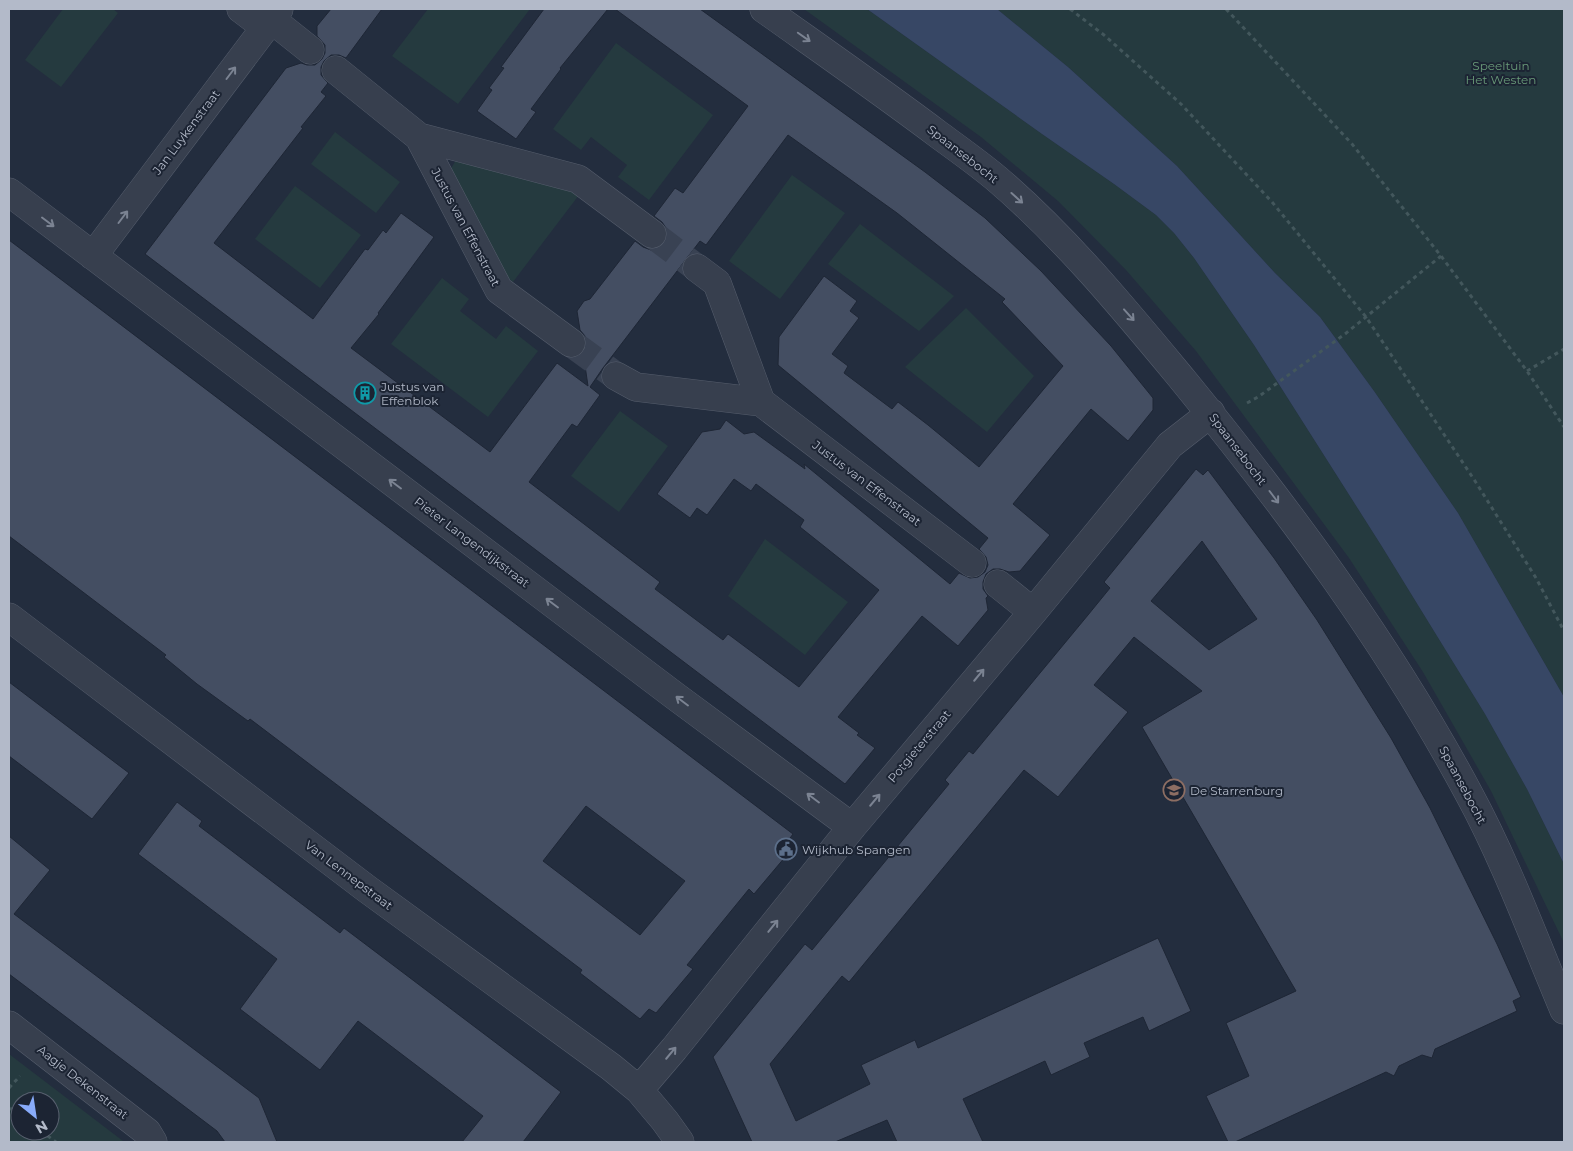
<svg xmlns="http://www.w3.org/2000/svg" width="1573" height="1151" font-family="Montserrat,sans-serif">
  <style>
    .green { fill: #253a3f; fill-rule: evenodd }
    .water { fill: #374765 }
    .building { fill: #444e62; stroke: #1e2635; fill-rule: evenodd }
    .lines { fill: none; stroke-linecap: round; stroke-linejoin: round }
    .street-tunnel { stroke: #394253; stroke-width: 28; stroke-dasharray: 28 14; stroke-linecap: butt }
    .street-casing { stroke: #555d6c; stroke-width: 29 }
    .path { stroke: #43575c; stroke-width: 3; stroke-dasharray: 4 4; stroke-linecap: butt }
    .street { stroke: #373f4e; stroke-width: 28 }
    .oneway { stroke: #7b8392 }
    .labels { text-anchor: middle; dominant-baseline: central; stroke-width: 4; stroke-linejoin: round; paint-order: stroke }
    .park-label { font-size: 12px; fill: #6a9b79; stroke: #1c2433 }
    .street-label { font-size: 12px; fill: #b3bac9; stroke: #1c2433 }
    .poi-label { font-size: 12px; fill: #b3bac9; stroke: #1c2433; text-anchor: start }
  </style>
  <rect width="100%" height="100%" fill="#232d3e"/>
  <path class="green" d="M63 9H113L118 13 61 87 25 60Z
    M428 9H530L458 104 392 56Z
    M804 9H867L1042 134 1114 184 1156 215 1174 233 1194 258 1254 345 1381 545 1485 714 1527 789 1564 864V943L1491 791 1423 672 1349 558 1196 351 1126 270 1058 201 981 137Z
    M997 9H1564V697L1458 513 1374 391 1320 317 1275 273 1177 166 1068 67Z
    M616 43 713 115 649 200 618 177 627 165 591 137 581 150 553 129Z
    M335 132 400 182 376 213 311 164Z
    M456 160 566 189 579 195 513 282 503 275 450 170Z
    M792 175 845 213 780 299 729 261Z
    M295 186 361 235 320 288 255 239Z
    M860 224 954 296 919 331 828 264Z
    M442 278 469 299 460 311 496 339 506 326 538 351 488 417 391 344Z
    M966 308 1034 376 987 432 905 367Z
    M620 411 668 446 619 512 571 476Z
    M765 539 848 602 805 655 728 596Z
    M9 1054 123 1141 124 1142H9ZM20 1101H50V1131H20Z"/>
  <path class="water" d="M867 9H997L1068 67 1177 166 1275 273 1320 317 1374 391 1458 513 1564 697V864L1527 789 1485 714 1381 545 1254 345 1194 258 1174 233 1156 215 1114 184 1042 134Z"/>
  <path class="building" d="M331 9H382L346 58 339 55H331L324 61 321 67V75L328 83 321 92 326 96 301 127 303 128 214 243 313 319 365 249 368 250 383 230 386 233 401 213 434 237 378 313 379 314 351 348 490 452 557 363 588 386 583 352 587 344 585 336 580 330 577 311 584 301 590 299 635 241 643 247 651 250 659 248 664 244 667 236 666 228 662 222 654 216 675 188 683 193 748 106 615 9H700L925 172 985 218 1041 271 1111 346 1153 398V410L1128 441 1091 409 1013 504 1050 535 1020 571 1009 572 1000 569H993L986 574 983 582V589L988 596 986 598 988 610 958 646 922 616 838 717 859 733 857 735 875 748 845 784 145 254 286 68 301 63 307 65H315L322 59 325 53V45L317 36V26ZM788 135 897 213 1005 299 1002 302 1063 366 979 467 928 425 898 402 892 409 844 373 848 366 832 354 859 318 850 311 857 301 824 276 779 337 778 365 988 538 979 549 986 557 988 565 985 572 978 577 970 578 959 573 950 584 804 464 805 469 754 432 744 434 726 420 720 429 702 432 657 494 690 518 697 508 707 515 734 479 751 491 756 484 804 520 800 527 879 590 799 687 728 634 723 640 655 589 660 582 529 482 572 424 577 427 600 395 590 387 603 368 700 241 706 245Z
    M544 9H608L560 68 561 69 531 109 536 112 516 139 477 111 492 90 489 88 504 68 501 67Z
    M9 240 793 834 785 845 791 850 754 894 749 889 687 965 693 969 656 1013 649 1009 640 1019 580 973 582 970 316 769 250 719 248 721 197 684 164 657 166 655 9 536ZM586 806 685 881 640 935 543 861Z
    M1196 469 1203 475 1208 470 1274 558 1317 620 1391 738 1430 808 1497 944 1521 997 1513 1001 1517 1011 1435 1049 1432 1058 1422 1055 1399 1066 1394 1076 1386 1072 1235 1142H1228L1206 1096 1249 1076 1226 1023 1296 991 1142 727 1202 691 1134 637 1094 685 1128 712 1058 797 1024 770 849 982 842 976 770 1064 796 1121 870 1084 861 1065 915 1040 918 1048 1158 938 1191 1011 1149 1031 1143 1017 1084 1043 1090 1057 1051 1075 1045 1061 963 1099 983 1142H897L887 1120 835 1142H752L713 1057 805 944 812 950 949 784 945 780 969 751 973 754 1088 615 1110 588 1104 582ZM1202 541 1257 619 1209 650 1151 601Z
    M9 682 129 773 92 819 9 756Z
    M177 802 202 821 199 826 340 933 344 928 561 1092 523 1142H462L483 1116 358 1021 320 1070 240 1009 277 959 138 854Z
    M9 836 50 870 14 914 259 1098 277 1142H225L217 1131 9 974Z"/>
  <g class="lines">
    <path class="street-tunnel" d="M652 234 697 268
      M571 343 616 376"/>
    <g class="street-casing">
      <path id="street" d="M241 9 266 28
        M764 9C823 51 882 92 939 135 958 149 978 163 997 179 1066 238 1125 310 1183 380 1289 510 1390 646 1469 794 1506 862 1534 939 1564 1010
        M271 19 310 50
        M336 70 419 137
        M9 192 675 696 852 827
        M93 256 279 9
        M571 343 499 290 419 137 578 179 652 234
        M616 376 636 387 761 402 717 283 697 268
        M761 402 972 563
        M998 584 1033 612
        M9 617 367 889 611 1067 639 1090 665 1121 680 1142
        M9 1025 147 1132 153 1142
        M639 1090 674 1049 852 827 1033 612 1170 445 1211 413"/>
    </g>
    <path class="path" d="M1070 9 1104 35 1181 104 1272 202 1366 317 1475 481 1536 578 1564 631
      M1226 9 1352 144 1441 256 1527 371 1564 427
      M1527 371 1564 349
      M1247 403 1258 397 1345 334 1441 256
      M9 1088 20 1076
      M10 1108 20 1116
      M41 1131 56 1142"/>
    <use href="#street" class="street"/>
  </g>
  <defs><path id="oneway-shaft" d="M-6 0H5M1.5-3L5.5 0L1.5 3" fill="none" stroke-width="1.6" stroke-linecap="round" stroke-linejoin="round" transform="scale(1.25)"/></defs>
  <g class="oneway">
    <use href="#oneway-shaft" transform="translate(804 37) rotate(35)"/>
    <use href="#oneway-shaft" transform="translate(231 73) rotate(-53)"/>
    <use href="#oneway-shaft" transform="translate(1017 198) rotate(42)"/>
    <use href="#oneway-shaft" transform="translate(123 217) rotate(-53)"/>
    <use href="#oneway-shaft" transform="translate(48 222) rotate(37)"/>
    <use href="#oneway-shaft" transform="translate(1129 315) rotate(48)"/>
    <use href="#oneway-shaft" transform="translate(395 484) rotate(-143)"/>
    <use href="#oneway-shaft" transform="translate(1274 497) rotate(53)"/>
    <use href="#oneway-shaft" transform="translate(552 603) rotate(-143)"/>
    <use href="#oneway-shaft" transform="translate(979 675) rotate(-50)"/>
    <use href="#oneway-shaft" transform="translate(682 701) rotate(-143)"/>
    <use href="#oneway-shaft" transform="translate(813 798) rotate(-143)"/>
    <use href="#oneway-shaft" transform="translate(875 800) rotate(-50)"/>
    <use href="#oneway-shaft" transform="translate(773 926) rotate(-51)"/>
    <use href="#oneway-shaft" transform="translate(671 1053) rotate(-50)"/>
  </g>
  <defs>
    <g id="building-ring" transform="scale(1.125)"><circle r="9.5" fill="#1c2433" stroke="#0f9aa8" stroke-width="1.5"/><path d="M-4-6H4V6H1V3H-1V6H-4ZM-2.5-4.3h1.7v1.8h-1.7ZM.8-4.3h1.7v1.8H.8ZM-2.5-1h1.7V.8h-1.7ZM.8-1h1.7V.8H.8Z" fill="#0f9aa8"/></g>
    <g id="school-ring" transform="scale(1.125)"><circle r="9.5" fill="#1c2433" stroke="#8d6e63" stroke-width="1.5"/><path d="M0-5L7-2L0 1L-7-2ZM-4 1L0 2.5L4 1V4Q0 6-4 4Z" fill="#8d6e63"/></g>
    <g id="civic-ring" transform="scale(1.125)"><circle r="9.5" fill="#1c2433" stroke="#5c6f8a" stroke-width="1.5"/><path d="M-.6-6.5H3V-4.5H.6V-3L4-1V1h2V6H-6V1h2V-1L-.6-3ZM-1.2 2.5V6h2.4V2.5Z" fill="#5c6f8a"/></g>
  </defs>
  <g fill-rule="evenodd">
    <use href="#building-ring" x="365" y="393"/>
    <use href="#school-ring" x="1174" y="790"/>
    <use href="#civic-ring" x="786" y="849"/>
  </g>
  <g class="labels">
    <g class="park-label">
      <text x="1501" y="65">Speeltuin<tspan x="1501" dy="14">Het Westen</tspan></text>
    </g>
    <g class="street-label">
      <text transform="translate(186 132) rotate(-53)">Jan Luykenstraat</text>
      <text transform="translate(963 154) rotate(38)">Spaansebocht</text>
      <text transform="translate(466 227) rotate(62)">Justus van Effenstraat</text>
      <text transform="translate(1238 449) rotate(53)">Spaansebocht</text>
      <text transform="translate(867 483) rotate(37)">Justus van Effenstraat</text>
      <text transform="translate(472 542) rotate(37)">Pieter Langendijkstraat</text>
      <text transform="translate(919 746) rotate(-50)">Potgieterstraat</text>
      <text transform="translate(1463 785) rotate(62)">Spaansebocht</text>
      <text transform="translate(349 875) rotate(37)">Van Lennepstraat</text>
      <text transform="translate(83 1082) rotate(38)">Aagje Dekenstraat</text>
    </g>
    <g class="poi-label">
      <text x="381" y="386">Justus van<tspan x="381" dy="14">Effenblok</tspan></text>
      <text x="1190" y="790">De Starrenburg</text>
      <text x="802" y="849">Wijkhub Spangen</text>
    </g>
  </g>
  <rect width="1573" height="1151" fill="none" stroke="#b3bac9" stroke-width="20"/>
  <g transform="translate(35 1116) rotate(150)"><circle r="24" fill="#1c2433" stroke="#58606f"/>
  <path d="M0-4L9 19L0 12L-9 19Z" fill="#88abfa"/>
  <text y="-8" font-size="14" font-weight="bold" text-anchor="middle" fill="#b3bac9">N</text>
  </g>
</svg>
